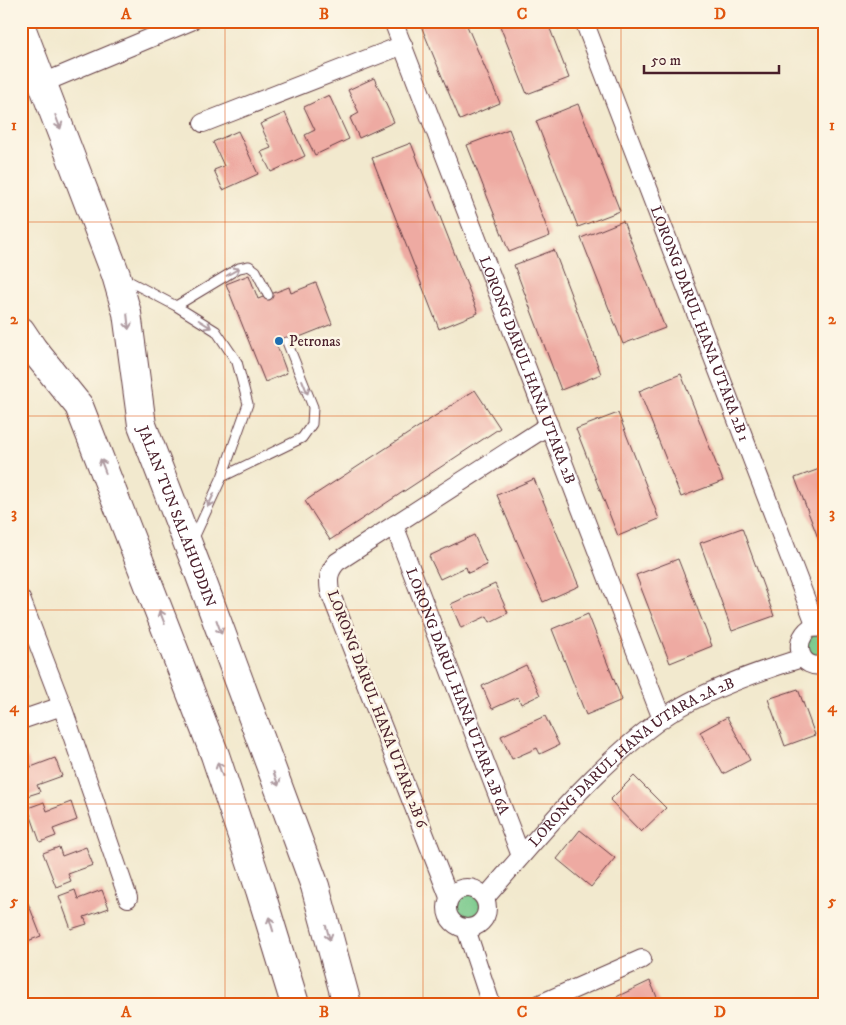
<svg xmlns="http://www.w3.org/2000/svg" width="846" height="1025" font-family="'IM FELL DW Pica',serif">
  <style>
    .green { fill: #76c889; stroke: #60745a }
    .building { fill: #eeaaa2 }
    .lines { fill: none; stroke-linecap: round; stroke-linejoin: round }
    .lane-casing { stroke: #633d43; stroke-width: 11 }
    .street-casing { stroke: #633d43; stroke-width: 20 }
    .highway-casing { stroke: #633d43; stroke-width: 30 }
    .lane { stroke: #fff; stroke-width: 9 }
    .street { stroke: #fff; stroke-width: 18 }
    .highway { stroke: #fff; stroke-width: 28 }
    .oneway { stroke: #ae9aa0 }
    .grid { fill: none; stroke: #e0560e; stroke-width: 1; stroke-opacity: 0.55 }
    .poi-dot { fill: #1f6fb2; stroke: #fcf5e5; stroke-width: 2 }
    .labels { text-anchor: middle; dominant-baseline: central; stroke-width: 5; stroke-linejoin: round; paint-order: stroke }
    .street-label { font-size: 15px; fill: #4a1f2b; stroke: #fcf5e5 }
    .poi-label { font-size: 15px; fill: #4a1f2b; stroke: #fcf5e5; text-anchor: start }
    .neatline { fill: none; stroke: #e0560e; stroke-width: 2 }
    .grid-label { font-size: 16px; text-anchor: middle; font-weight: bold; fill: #e0560e }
  </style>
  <rect width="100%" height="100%" fill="#fcf5e5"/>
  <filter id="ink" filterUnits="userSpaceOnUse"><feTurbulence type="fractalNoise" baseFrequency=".02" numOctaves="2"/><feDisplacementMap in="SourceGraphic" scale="10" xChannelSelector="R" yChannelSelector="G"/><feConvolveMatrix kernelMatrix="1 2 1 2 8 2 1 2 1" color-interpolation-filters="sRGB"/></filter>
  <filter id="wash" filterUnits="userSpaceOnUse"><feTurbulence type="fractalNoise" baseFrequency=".0096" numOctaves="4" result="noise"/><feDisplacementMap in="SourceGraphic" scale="20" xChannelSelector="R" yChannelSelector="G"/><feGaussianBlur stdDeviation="1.12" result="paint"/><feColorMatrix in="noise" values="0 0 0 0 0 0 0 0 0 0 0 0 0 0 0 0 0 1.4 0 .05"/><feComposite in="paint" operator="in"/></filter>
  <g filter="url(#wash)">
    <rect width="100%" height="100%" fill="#f2e9ce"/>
    <path class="green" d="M825 633V660L809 657 806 640 809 636Z
      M452 908a15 15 0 1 1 30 0a15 15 0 1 1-30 0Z"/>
    <g id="blocks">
      <path class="building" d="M419 21H465L500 103 460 120Z
        M498 21H547L569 78 527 94Z
        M374 78 394 122 359 138 350 118 359 113 348 90Z
        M329 95 349 139 315 155 305 135 315 130 304 107Z
        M578 104 620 211 578 227 536 121Z
        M285 113 305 156 271 172 261 152 271 148 260 124Z
        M509 129 550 236 509 252 467 145Z
        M238 131 258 174 223 190 214 170 224 166 213 142Z
        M411 143 478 313 439 329 372 158Z
        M623 221 665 328 623 344 581 238Z
        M554 250 601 374 561 390 514 265Z
        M249 275 258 299 289 287 291 293 316 283 332 324 277 346 287 373 265 382 226 284Z
        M681 374 723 481 681 497 639 391Z
        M475 390 500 428 330 540 305 501Z
        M618 413 659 519 618 536 576 429Z
        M825 467V556L795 478Z
        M534 479 579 586 543 602 497 495Z
        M742 528 774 616 732 631 700 543Z
        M474 535 487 565 468 573 466 567 440 579 429 556Z
        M678 559 712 646 670 663 636 575Z
        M495 584 508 613 490 622 487 616 461 628 451 604Z
        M588 614 622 700 586 715 552 629Z
        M21 664 27 678 21 680Z
        M526 665 540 695 521 704 518 697 492 709 482 686Z
        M798 689 815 735 785 746 768 699Z
        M545 716 559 745 540 754 537 748 512 759 501 736Z
        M727 717 750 760 723 774 700 732Z
        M28 758 31 767 55 758 62 776 37 785 40 792 24 797 21 789V760Z
        M634 776 666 808 641 832 610 800Z
        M44 802 47 811 71 802 77 820 53 829 56 836 40 842 28 808Z
        M580 830 615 858 591 887 557 859Z
        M59 847 62 856 86 847 93 865 68 874 71 881 56 887 43 853Z
        M75 890 78 899 102 890 109 908 84 917 87 924 71 929 59 896Z
        M28 903 41 936 25 942 21 933V905Z
        M650 981 660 1004H617L614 998Z"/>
    </g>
  </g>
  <g filter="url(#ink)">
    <use href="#blocks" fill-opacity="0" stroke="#633d43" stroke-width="1"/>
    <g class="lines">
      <g class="lane-casing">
        <path id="lane" d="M123 278 176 306 216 331 237 362 248 404 222 477 193 540
          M176 306 239 268 249 266 256 271 268 295
          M222 477 302 438 312 424 313 407 287 342"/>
      </g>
      <g class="street-casing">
        <g id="street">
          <path id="s1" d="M393 21 662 719"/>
          <path id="s2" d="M584 21 816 626"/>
          <path d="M43 83 191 21"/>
          <path d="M203 123 403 45"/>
          <path id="s3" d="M394 525 521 856"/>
          <path d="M21 599 62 706 128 898"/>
          <path d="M825 627 810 628C791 642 800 671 825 665"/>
          <path d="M21 720 62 706"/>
          <circle cx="467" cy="908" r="20"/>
          <path d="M449 897 330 592C328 579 328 572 337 562L549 425"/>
          <path id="s4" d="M485 898C540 835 592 770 660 720 699 692 757 672 802 658"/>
          <path d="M466 929 491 1004"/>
          <path d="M540 1004 642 959"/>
        </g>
      </g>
      <g class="highway-casing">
        <g id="highway">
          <path id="s5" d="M21 27 116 275 127 313 142 425 198 570 315 886 347 1004"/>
          <path d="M21 331 33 349 79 406 215 755 260 890 295 1004"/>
        </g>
      </g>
      <use href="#lane" class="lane"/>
      <use href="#street" class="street"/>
      <use href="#highway" class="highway"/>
    </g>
    <defs><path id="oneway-shaft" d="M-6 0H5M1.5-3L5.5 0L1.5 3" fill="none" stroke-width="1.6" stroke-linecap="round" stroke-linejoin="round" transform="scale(1.25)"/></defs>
    <g class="oneway">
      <use href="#oneway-shaft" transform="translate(58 122) rotate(69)"/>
      <use href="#oneway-shaft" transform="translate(233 272) rotate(-30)"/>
      <use href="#oneway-shaft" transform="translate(128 322) rotate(84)"/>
      <use href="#oneway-shaft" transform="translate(205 324) rotate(32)"/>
      <use href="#oneway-shaft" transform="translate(305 387) rotate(68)"/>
      <use href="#oneway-shaft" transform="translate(103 466) rotate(-111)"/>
      <use href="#oneway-shaft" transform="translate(211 500) rotate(115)"/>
      <use href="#oneway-shaft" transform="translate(162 617) rotate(-111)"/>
      <use href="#oneway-shaft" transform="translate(219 627) rotate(70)"/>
      <use href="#oneway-shaft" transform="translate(220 769) rotate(-109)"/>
      <use href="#oneway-shaft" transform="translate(276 779) rotate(70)"/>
      <use href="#oneway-shaft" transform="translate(271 924) rotate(-107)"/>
      <use href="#oneway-shaft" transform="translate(328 933) rotate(74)"/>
    </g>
  </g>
  <path class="grid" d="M225 21V1004M423 21V1004M621 21V1004M21 222H825M21 416H825M21 610H825M21 804H825"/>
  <circle class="poi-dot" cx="279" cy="341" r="5"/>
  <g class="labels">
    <g class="street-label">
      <text stroke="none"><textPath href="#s2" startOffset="324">LORONG DARUL HANA UTARA 2B 1</textPath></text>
      <text stroke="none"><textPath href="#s1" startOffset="374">LORONG DARUL HANA UTARA 2B</textPath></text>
      <text stroke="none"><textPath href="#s5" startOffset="516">JALAN TUN SALAHUDDIN</textPath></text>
      <text stroke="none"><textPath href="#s3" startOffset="178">LORONG DARUL HANA UTARA 2B 6A</textPath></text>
      <text transform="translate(377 709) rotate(69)">LORONG DARUL HANA UTARA 2B 6</text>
      <text stroke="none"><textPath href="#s4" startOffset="202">LORONG DARUL HANA UTARA 2A 2B</textPath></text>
    </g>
    <g class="poi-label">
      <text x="289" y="341">Petronas</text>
    </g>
  </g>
  <rect width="846" height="1025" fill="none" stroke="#fcf5e5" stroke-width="55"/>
  <path d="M644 65v8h135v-8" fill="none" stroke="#4a1f2b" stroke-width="2.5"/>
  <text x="651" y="65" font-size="15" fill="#4a1f2b" stroke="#fcf5e5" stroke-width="4" paint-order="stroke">50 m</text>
  <rect x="28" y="28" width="790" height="970" class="neatline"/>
  <g class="grid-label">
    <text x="126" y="19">A</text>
    <text x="324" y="19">B</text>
    <text x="522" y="19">C</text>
    <text x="720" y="19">D</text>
    <text x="14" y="130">1</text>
    <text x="832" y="130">1</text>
    <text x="14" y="324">2</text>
    <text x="832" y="324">2</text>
    <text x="14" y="518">3</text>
    <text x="832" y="518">3</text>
    <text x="14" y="712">4</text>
    <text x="832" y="712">4</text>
    <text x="14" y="906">5</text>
    <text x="832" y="906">5</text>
    <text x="126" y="1017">A</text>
    <text x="324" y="1017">B</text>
    <text x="522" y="1017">C</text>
    <text x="720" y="1017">D</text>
  </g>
</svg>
